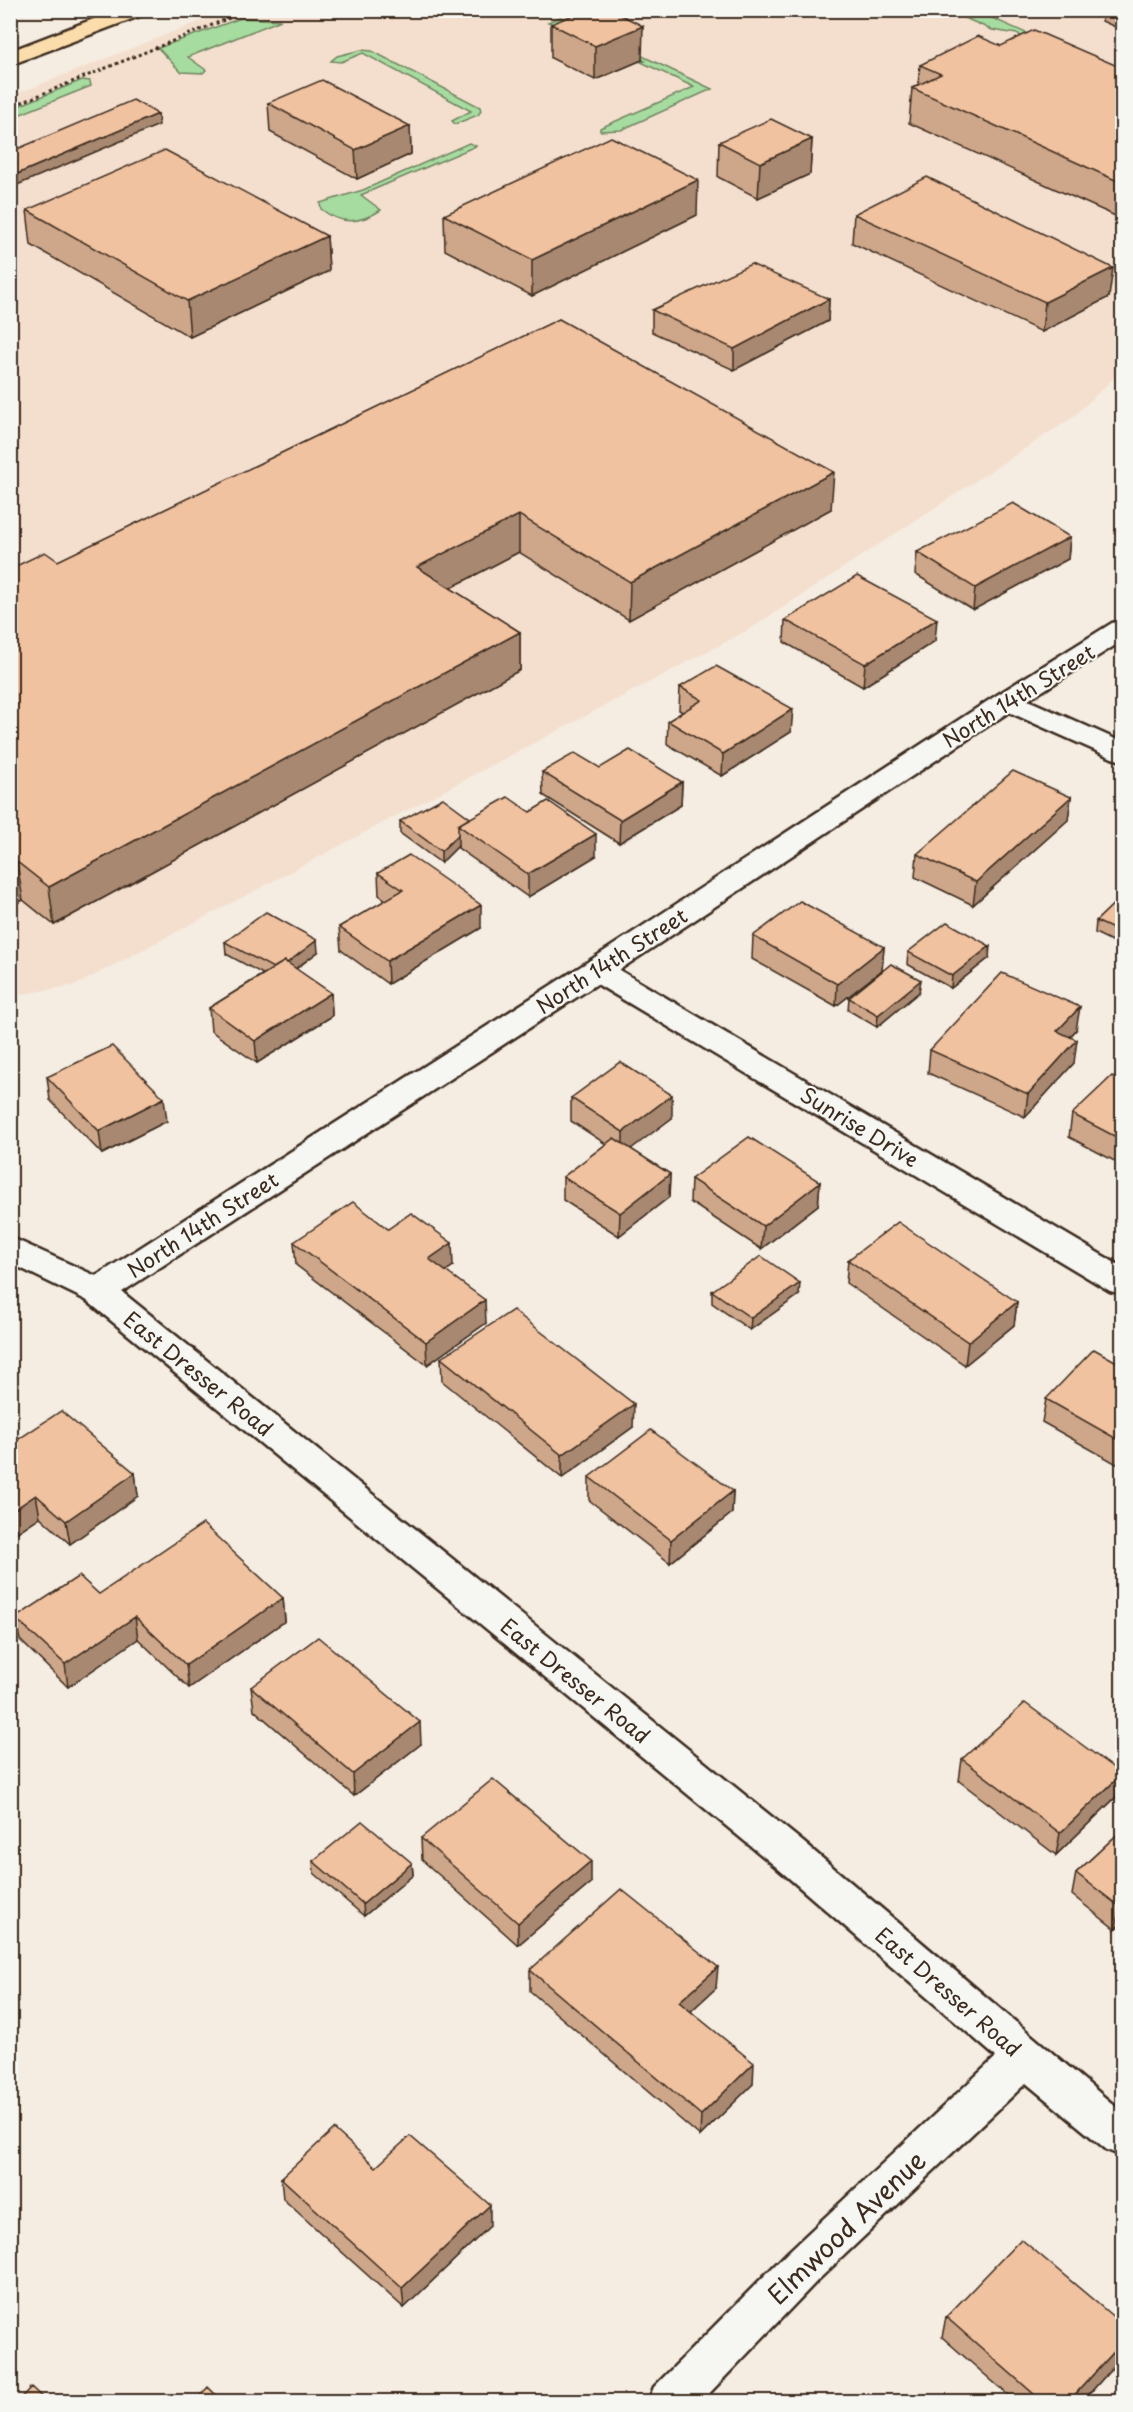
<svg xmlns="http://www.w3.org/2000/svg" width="1133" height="2412" font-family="'Playpen Sans',sans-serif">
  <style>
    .built { fill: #f4dfce }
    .green { fill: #a6dca0; stroke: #70835f; stroke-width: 1.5 }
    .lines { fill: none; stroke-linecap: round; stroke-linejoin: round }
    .minor-casing { stroke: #3b2a1e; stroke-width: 5 }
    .primary-casing { stroke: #3b2a1e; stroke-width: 5 }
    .path { stroke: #3b2a1e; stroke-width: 3; stroke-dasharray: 3 3; stroke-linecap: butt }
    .minor { fill: #f6f6f2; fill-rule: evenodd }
    .primary { fill: #fbddab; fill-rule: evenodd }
    .wall { fill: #cea78a; stroke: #3b2a1e; stroke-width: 1.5 }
    .shaded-wall { fill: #a88870; stroke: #3b2a1e; stroke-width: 1.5 }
    .building { fill: #f0c2a0; stroke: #3b2a1e; stroke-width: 1.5 }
    .labels { text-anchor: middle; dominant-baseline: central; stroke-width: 4.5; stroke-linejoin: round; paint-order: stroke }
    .street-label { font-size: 21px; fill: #3b2a1e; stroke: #f6f6f2 }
    .near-street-label { font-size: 26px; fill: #3b2a1e; stroke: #f6f6f2 }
  </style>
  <rect width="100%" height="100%" fill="#f5ece2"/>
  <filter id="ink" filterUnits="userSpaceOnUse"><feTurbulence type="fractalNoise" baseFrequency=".0167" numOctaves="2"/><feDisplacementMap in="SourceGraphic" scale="12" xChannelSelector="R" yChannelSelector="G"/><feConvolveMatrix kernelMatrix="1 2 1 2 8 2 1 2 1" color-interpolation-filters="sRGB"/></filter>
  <g filter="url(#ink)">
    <path class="built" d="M226 11H1122V370L1073 417 750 629 76 985 11 996V96Z"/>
    <path class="green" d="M949 11H976L1122 75V83L1017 34 992 30Z
      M560 17 712 89 621 130 600 131V128L694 87 641 62 645 61 600 38 594 40 548 22Z
      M241 18 281 20 188 57 206 70 203 73 181 72 158 48Z
      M361 50 372 51 480 107 481 111 478 115 455 124 452 121 471 111 363 53 341 62 331 61 337 56Z
      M82 80 90 81 91 86 11 118V109Z
      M469 143 476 146 361 195 381 210C359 224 341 225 321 209L320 203 363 190Z"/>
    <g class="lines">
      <g class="minor-casing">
        <path id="minor" d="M1122 621V641L1028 700 1122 742V761L1112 758 1009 712 619 970 1122 1267V1294L1110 1291 597 984 122 1292 803 1842 1122 2112V2156L1107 2150 1026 2083 817 2281 701 2402H648L654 2387 787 2253 996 2057 775 1866 86 1300 10 1263V1237L96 1276 586 963 997 695 1112 623Z"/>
      </g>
      <g class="primary-casing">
        <path id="primary" d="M117 10H148L145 14 10 65V51Z"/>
      </g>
      <path class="path" d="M10 107 249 10"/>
      <use href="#minor" class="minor"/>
      <use href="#primary" class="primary"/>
    </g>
    <path class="wall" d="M1103 10H1122V30L1102 21Z
      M551 24 642 60 595 80 551 58Z
      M1001 46 1122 68V219L909 123 912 88 918 85 920 65Z
      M268 103 410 126 411 154 357 179 270 132Z
      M812 139 810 174 758 198 718 177 719 142Z
      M27 210 327 236 329 271 190 337 31 245Z
      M854 214 1109 297 1042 332 852 243Z
      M444 215H697L532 296 445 250Z
      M829 299 828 321 734 370 652 332V310Z
      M559 319 831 509 629 620 519 552 450 588 520 632V670L54 925 23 900 10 907 58 561Z
      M1070 537 1068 559 973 610 915 574 917 552Z
      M785 620 935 641 863 687 784 642Z
      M680 687 791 732 722 776 667 744 668 721 683 712 679 710Z
      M600 768 682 782 681 805 619 843 543 795 542 772Z
      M1071 797 1068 820 973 905 915 877 917 854Z
      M470 818 596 856 528 897 458 848V846L441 863 400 833V821Z
      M378 873 481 928 388 984 341 950 339 927 386 900 379 895Z
      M1122 896V946L1095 933 1096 921Z
      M753 936 884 947 882 970 836 1006 752 959Z
      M225 942 318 952 296 969 331 993 332 1016 257 1063 211 1031 209 1008 263 974 226 954Z
      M908 952 989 958 951 988 907 964Z
      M919 992 877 1027 848 1010 849 998Z
      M1076 1030 1070 1037 1074 1063 1025 1117 928 1073 930 1050Z
      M47 1077 167 1121 102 1154 50 1100Z
      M1122 1082V1165L1069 1137 1072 1114Z
      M571 1098 672 1118 630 1149 670 1174 669 1197 619 1236 563 1200V1177L606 1144 571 1121Z
      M691 1179 820 1182 818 1205 761 1249 690 1202Z
      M388 1229 453 1266 445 1271 486 1323 427 1365 296 1265 294 1242Z
      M848 1260 1017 1302 1014 1325 965 1365 846 1283Z
      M712 1291 799 1295 750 1330 712 1303Z
      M441 1358 633 1427 562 1478 442 1381Z
      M1122 1365V1467L1042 1422 1046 1399Z
      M10 1445 135 1473 138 1496 70 1544 40 1517 16 1533 10 1529Z
      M589 1477 733 1491 732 1513 670 1563 589 1500Z
      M99 1594 283 1598 285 1621 189 1688 138 1639 68 1687 20 1640 15 1618Z
      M251 1687 421 1744 354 1796 254 1710Z
      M962 1759 1122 1774 1117 1796 1056 1855 959 1781Z
      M1122 1830V1923L1115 1929 1072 1895 1076 1873Z
      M421 1838 591 1883 518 1945 422 1860Z
      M313 1861 412 1863 413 1875 364 1916 314 1873Z
      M530 1970 716 1988 691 2011 753 2084 700 2136 530 1991Z
      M376 2167 490 2226 404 2308 283 2199 281 2178Z
      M946 2317 1122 2357 1082 2402H1016L942 2337Z"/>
    <path class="shaded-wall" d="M643 26 642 60 595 80V46Z
      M158 114 159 125 10 188V177Z
      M410 126 411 154 357 179 355 150Z
      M812 139 810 174 758 198 760 163Z
      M698 180 697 215 532 296V260Z
      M327 236 329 271 190 337 187 301Z
      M1113 268 1109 297 1042 332 1045 302Z
      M829 299 828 321 734 370V349Z
      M834 472 831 509 629 620 630 582Z
      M519 515V552L418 605 417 567Z
      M1070 537 1068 559 973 610 975 588Z
      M937 619 935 641 863 687 865 664Z
      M520 632V670L54 925 49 887Z
      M793 709 791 732 722 776 723 754Z
      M682 782 681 805 619 843 620 820Z
      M1071 797 1068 820 973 905 976 882Z
      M596 834V856L528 897V874Z
      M458 835V846L441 863V851Z
      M17 862 23 900 10 907V866Z
      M481 905V928L388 984 387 961Z
      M317 940 318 952 277 982 276 970Z
      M990 946 989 958 951 988 952 976Z
      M884 947 882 970 836 1006 837 984Z
      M921 980 919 992 877 1027 878 1015Z
      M331 993 332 1016 257 1063 255 1041Z
      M1080 1007 1076 1030 1054 1054 1057 1031Z
      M1077 1040 1074 1063 1025 1117 1028 1094Z
      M672 1095V1118L623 1155V1132Z
      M164 1098 167 1121 102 1154 99 1131Z
      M670 1174 669 1197 619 1236 620 1213Z
      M820 1182 818 1205 761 1249 763 1226Z
      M452 1243 453 1266 430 1282 429 1259Z
      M800 1283 799 1295 750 1330 751 1318Z
      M485 1300 486 1323 427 1365 426 1342Z
      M1017 1302 1014 1325 965 1365 968 1342Z
      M634 1404 633 1427 562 1478V1455Z
      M135 1473 138 1496 70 1544 66 1521Z
      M733 1491 732 1513 670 1563 671 1540Z
      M36 1495 40 1517 16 1533 12 1511Z
      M283 1598 285 1621 189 1688 186 1665Z
      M135 1617 138 1639 68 1687 65 1664Z
      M420 1722 421 1744 354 1796 353 1774Z
      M1122 1774 1117 1796 1056 1855 1060 1833Z
      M591 1861V1883L518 1945V1923Z
      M412 1863 413 1875 364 1916 363 1904Z
      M1122 1905V1923L1115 1929 1120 1907Z
      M718 1967 716 1988 678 2023 679 2002Z
      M754 2063 753 2084 700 2136 701 2115Z
      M490 2205V2226L404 2308 402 2288Z
      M1122 2343V2357L1082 2402H1068Z"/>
    <path class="building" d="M585 10H611L643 26 595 46 551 24Z
      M1034 30 1122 68V183L912 88 941 74 920 65 978 36 1001 46Z
      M322 80 410 126 355 150 268 103Z
      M133 100 158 114 10 177V152Z
      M771 119 812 139 760 163 719 142Z
      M611 137 698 180 532 260 444 215Z
      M165 150 327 236 187 301 27 210Z
      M927 177 1113 268 1045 302 854 214Z
      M751 264 829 299 734 349 652 310Z
      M559 319 834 472 630 582 519 515 417 567 520 632 49 887 17 862 10 866V569L45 552 58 561Z
      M1013 503 1070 537 975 588 917 552Z
      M857 576 937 619 865 664 785 620Z
      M716 666 793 709 723 754 668 721 702 700 680 687Z
      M630 750 682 782 620 820 542 772 575 753 600 768Z
      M1013 771 1071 797 976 882 917 854Z
      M508 797 530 812 548 801 596 834 528 874 458 825Z
      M443 798 470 818 458 825V835L441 851 400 821Z
      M409 855 481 905 387 961 339 927 403 890 378 873Z
      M1122 896V933L1096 921Z
      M800 901 884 947 837 984 753 936Z
      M266 912 317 940 287 963 285 961 273 968 225 942Z
      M947 922 990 946 952 976 908 952Z
      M285 961 331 993 255 1041 209 1008Z
      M891 964 921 980 878 1015 849 998Z
      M1002 973 1080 1007 1057 1031 1077 1040 1028 1094 930 1050Z
      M112 1046 164 1098 99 1131 47 1077Z
      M620 1062 672 1095 623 1132 571 1098Z
      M1112 1076 1122 1082V1140L1072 1114Z
      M749 1137 820 1182 763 1226 691 1179Z
      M614 1138 670 1174 620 1213 563 1177Z
      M353 1202 388 1229 411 1213 452 1243 429 1259 485 1300 426 1342 294 1242Z
      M898 1222 1017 1302 968 1342 848 1260Z
      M761 1256 800 1283 751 1318 712 1291Z
      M513 1310 634 1404 562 1455 441 1358Z
      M1094 1349 1122 1365V1442L1046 1399Z
      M61 1411 135 1473 66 1521 36 1495 12 1511 10 1510V1445Z
      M651 1430 733 1491 671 1540 589 1477Z
      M203 1524 283 1598 186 1665 135 1617 65 1664 15 1618 79 1576 99 1594Z
      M318 1637 420 1722 353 1774 251 1687Z
      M1025 1703 1122 1774 1060 1833 962 1759Z
      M493 1779 591 1861 518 1923 421 1838Z
      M362 1821 412 1863 363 1904 313 1861Z
      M1122 1830V1905L1120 1907 1076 1873Z
      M621 1889 718 1967 679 2002 754 2063 701 2115 530 1970Z
      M334 2129 376 2167 410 2136 490 2205 402 2288 281 2178Z
      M1021 2239 1122 2324V2343L1068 2402H1043L946 2317Z
      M31 2387 47 2402H17Z
      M208 2387 223 2402H194Z"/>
  </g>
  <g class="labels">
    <g class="street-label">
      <text transform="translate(1018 695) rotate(-32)">North 14th Street</text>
      <text transform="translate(611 960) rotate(-33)">North 14th Street</text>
      <text transform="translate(860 1126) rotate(31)">Sunrise Drive</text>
      <text transform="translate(202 1224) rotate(-33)">North 14th Street</text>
      <text transform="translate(199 1373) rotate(39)">East Dresser Road</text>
      <text transform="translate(576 1680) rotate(39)">East Dresser Road</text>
      <text transform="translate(949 1991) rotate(41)">East Dresser Road</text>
    </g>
    <g class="near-street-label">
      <text transform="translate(846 2227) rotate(-44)">Elmwood Avenue</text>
    </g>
  </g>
  <rect width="1133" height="2412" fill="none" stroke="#f6f6f2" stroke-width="36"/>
  <rect x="18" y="18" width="1097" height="2376" fill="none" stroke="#3b2a1e" stroke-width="2" filter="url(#ink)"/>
</svg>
